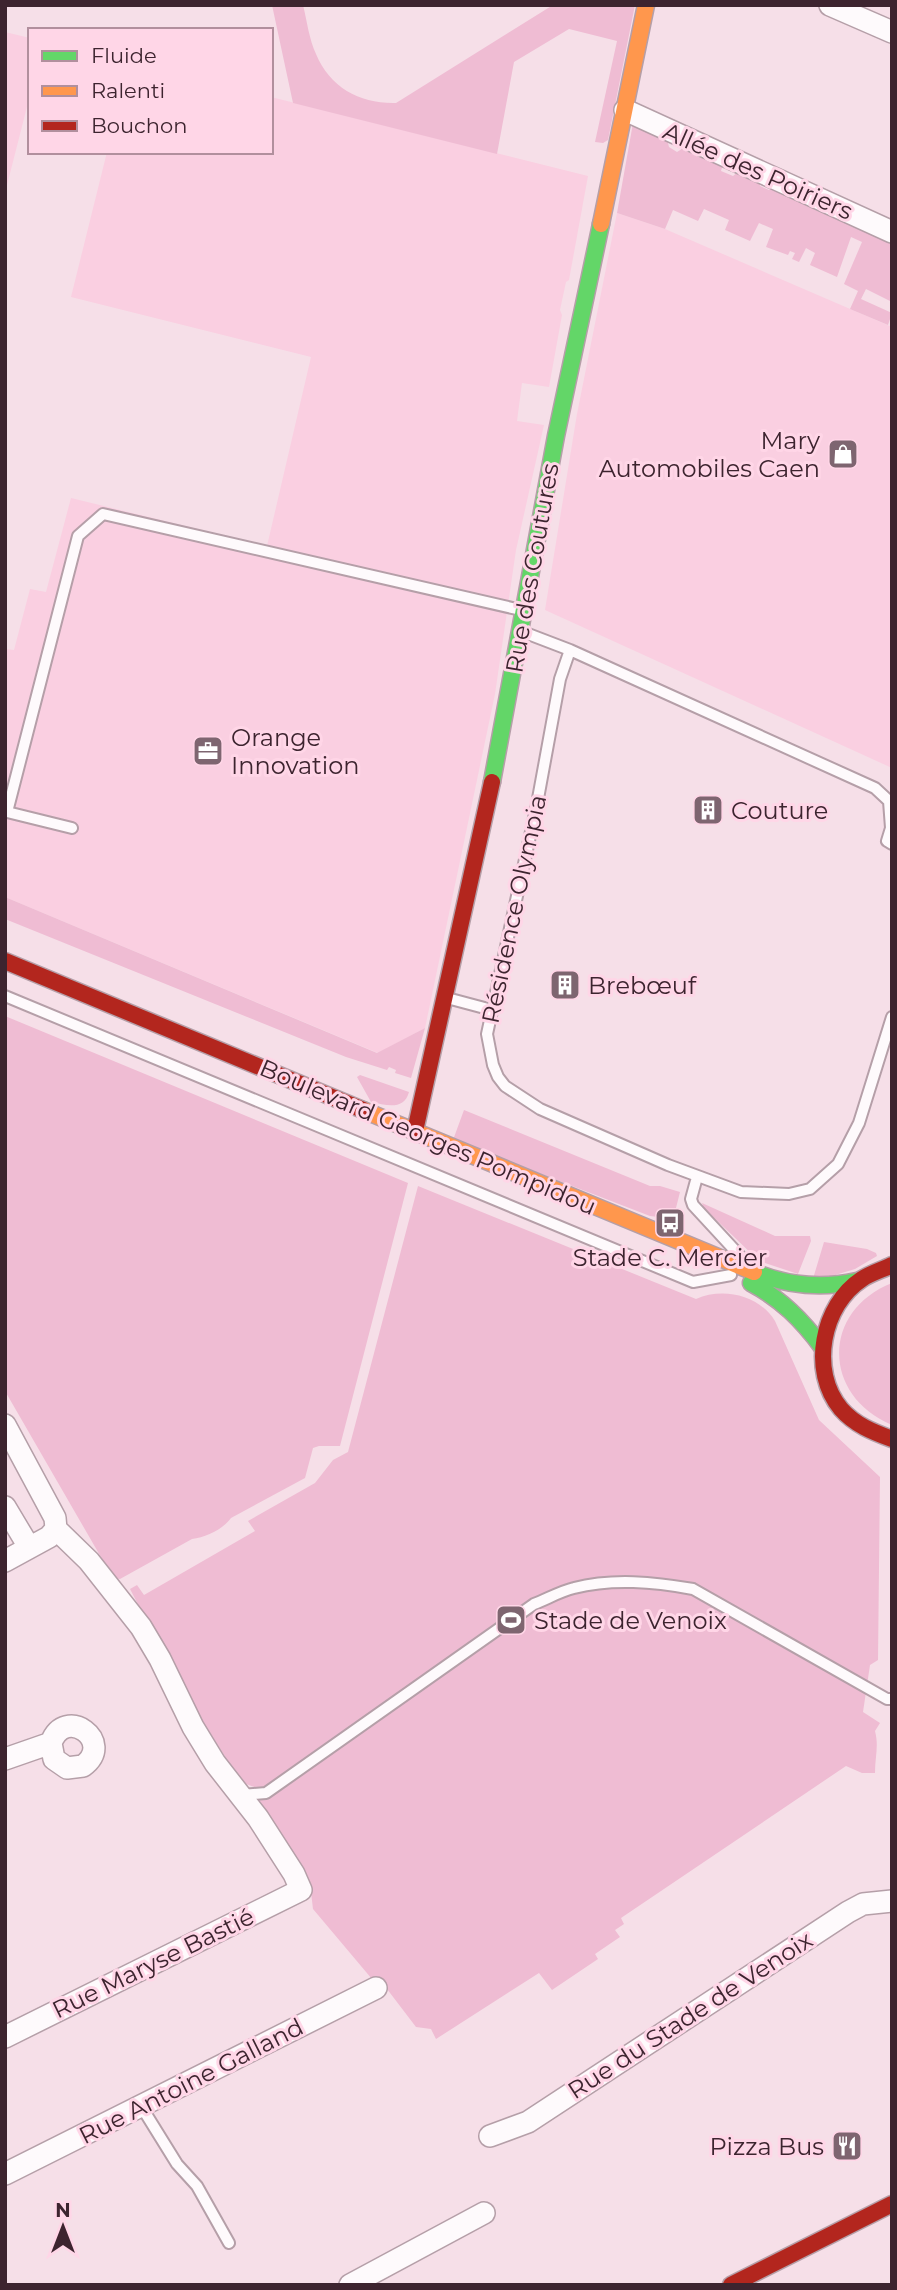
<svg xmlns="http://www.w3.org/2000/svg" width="897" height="2290" font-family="Montserrat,sans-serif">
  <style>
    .built { fill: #facfe1 }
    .green { fill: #efbcd3 }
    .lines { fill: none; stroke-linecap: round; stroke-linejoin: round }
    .lane-casing { stroke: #b59fa8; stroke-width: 14 }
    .street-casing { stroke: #b59fa8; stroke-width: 24 }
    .fast-casing { stroke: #b59fa8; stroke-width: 19 }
    .slow-casing { stroke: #b59fa8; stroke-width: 19 }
    .jam-casing { stroke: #b59fa8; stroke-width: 19 }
    .lane { stroke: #fefafc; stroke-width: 10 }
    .street { stroke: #fefafc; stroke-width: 21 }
    .fast { stroke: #63d668; stroke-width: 16 }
    .slow { stroke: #ff974d; stroke-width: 16 }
    .jam { stroke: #b3261e; stroke-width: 16 }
    .labels { text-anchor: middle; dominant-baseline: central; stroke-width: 6; stroke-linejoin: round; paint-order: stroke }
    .street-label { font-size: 24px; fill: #3d242f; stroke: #ffd6e7 }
    .poi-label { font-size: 24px; fill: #3d242f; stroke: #ffd6e7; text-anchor: start }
  </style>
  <rect width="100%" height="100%" fill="#f6dfe8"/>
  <path class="built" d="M5 32 30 38V95L5 193Z
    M271 97 588 176 569 280 566 282 560 310 562 315 549 387 522 383 517 421 544 425 516 550 495 694 425 1028 378 1053 5 897V649L14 650 30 589 46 592 71 498 267 546 311 357 71 297 107 152H271Z
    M617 213 665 229 892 327V768L545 610 577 414Z"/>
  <path class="green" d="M272 5H303C307 21 309 39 316 54 330 88 361 104 396 103L553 5H635L608 140 603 143 595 142 617 41 569 29 514 62 497 154 293 103Z
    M633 123 667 139 669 147 677 152 685 147 723 164 721 171 733 176 739 171 759 180 760 186 769 190 774 187 892 242V302L866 289 861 299 892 313 888 325 850 309 858 291 844 284 862 242 851 237 837 277 810 265 815 253 806 248 799 262 792 259 795 253 790 251 788 255 766 247 773 229 759 223 750 241 725 230 729 220 704 209 698 221 673 210 665 229 617 213Z
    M5 897 377 1053 425 1028 411 1078 395 1073 396 1070 389 1067 387 1070 346 1057 5 919Z
    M5 1016 408 1183 340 1446H319L313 1448 305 1478 231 1518C222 1530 206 1537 192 1539L120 1579 113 1578 5 1391Z
    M360 1075 409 1092C404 1111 386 1105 371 1102L357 1077Z
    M464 1110 650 1186H660L680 1192 676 1208 668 1212 666 1218 650 1216 453 1140Z
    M418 1186 696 1299C723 1287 759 1295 775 1321L819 1420 880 1477 878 1660 870 1665 863 1712 880 1723 875 1731C879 1746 875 1757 875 1773H862L846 1766 621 1918 624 1924 615 1930 620 1937 595 1954 598 1959 552 1990 539 1973 436 2039 431 2029 416 2027 387 1989 377 1985 313 1909 311 1892 258 1808 257 1788 241 1782 145 1629 142 1612 130 1589 137 1585 144 1595 255 1531 248 1521 315 1483 333 1460 348 1452Z
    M702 1203 775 1236H810L811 1241 798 1274 759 1261 704 1208Z
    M824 1242 867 1249 876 1253 877 1256 855 1269 812 1282Z
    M892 1283V1425C822 1396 821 1311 892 1283Z"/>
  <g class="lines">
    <g class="lane-casing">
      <path id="lane" d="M523 632 570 650
        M72 828 7 812 78 536 103 514 521 610
        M892 844 887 841 891 828 889 801 875 788 570 650 560 679 537 804 487 1034 493 1065 498 1077 505 1086 540 1109 668 1165 741 1192 789 1194 810 1189 838 1164 859 1123 892 1017
        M5 996 693 1282 731 1275
        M447 998 492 1010
        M697 1177 691 1199 693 1205 741 1257
        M242 1795 266 1793 534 1604C547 1599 561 1591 574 1588 613 1578 654 1582 693 1589L887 1699H892
        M141 2106 177 2164 197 2186 229 2243"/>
    </g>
    <g class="street-casing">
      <path id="street" d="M830 5 892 32
        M625 110 892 232
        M5 1425 55 1518 56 1529 89 1561 141 1627 160 1659 193 1727 215 1763 258 1818 294 1874 301 1890 5 2037
        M5 1507 29 1547
        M5 1561 49 1537 56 1529
        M5 1759 51 1743C65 1704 116 1742 83 1766L67 1768 54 1759 51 1743
        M490 2136 528 2122 848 1912 863 1904 892 1901
        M5 2174 376 1988
        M350 2285 484 2213"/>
    </g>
    <g class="fast-casing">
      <path id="fast" d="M492 782 556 436 601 224
        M754 1272C788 1286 821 1289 857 1281
        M751 1283C781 1299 802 1320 822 1347"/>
    </g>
    <g class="slow-casing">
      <path id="slow" d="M601 224 646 5
        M363 1110 754 1272"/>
    </g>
    <g class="jam-casing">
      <path id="jam" d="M5 961 363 1110
        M415 1131 492 782
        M892 1265C882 1270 871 1273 862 1279 822 1305 809 1371 841 1409 855 1425 873 1432 892 1439
        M731 2285 892 2204"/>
    </g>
    <use href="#lane" class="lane"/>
    <use href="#street" class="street"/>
    <use href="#fast" class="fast"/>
    <use href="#slow" class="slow"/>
    <use href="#jam" class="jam"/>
  </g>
  <defs>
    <g id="shop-square" transform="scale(1.575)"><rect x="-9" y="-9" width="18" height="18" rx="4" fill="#7e6570" stroke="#ffd6e7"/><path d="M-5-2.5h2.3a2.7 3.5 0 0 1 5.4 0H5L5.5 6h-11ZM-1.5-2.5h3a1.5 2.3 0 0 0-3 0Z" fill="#fff"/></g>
    <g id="office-square" transform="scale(1.575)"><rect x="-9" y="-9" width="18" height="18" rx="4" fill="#7e6570" stroke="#ffd6e7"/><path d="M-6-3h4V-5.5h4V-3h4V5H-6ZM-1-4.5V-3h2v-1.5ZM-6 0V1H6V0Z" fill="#fff"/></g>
    <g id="building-square" transform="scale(1.575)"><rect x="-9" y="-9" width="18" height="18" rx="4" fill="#7e6570" stroke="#ffd6e7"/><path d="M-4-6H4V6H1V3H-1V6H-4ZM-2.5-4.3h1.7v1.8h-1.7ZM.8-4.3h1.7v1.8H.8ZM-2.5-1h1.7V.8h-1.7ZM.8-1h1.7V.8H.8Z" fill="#fff"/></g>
    <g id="bus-square" transform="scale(1.575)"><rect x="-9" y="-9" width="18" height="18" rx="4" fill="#7e6570" stroke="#ffd6e7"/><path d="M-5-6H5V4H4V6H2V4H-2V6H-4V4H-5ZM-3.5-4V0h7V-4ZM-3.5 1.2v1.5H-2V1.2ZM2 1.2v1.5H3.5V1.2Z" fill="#fff"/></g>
    <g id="stadium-square" transform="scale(1.575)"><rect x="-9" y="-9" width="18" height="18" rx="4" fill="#7e6570" stroke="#ffd6e7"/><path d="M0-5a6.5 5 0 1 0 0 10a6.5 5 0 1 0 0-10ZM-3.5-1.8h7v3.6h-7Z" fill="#fff"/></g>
    <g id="restaurant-square" transform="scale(1.575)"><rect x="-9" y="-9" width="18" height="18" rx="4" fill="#7e6570" stroke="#ffd6e7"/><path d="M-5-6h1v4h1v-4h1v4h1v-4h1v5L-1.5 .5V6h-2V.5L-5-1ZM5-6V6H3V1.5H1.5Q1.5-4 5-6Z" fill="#fff"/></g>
  </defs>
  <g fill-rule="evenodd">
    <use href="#shop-square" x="843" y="454"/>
    <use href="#office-square" x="208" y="751"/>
    <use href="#building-square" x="708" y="810"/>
    <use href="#building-square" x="565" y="985"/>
    <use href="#bus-square" x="670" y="1223"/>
    <use href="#stadium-square" x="511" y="1620"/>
    <use href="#restaurant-square" x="847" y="2146"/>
  </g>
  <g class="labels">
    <g class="street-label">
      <text transform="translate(758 171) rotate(24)">Allée des Poiriers</text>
      <text transform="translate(532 568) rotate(-80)">Rue des Coutures</text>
      <text transform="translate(514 909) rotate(-78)">Résidence Olympia</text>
      <text transform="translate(428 1137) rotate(23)">Boulevard Georges Pompidou</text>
      <text transform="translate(153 1963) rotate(-26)">Rue Maryse Bastié</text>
      <text transform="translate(690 2015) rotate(-33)">Rue du Stade de Venoix</text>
      <text transform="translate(191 2081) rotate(-27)">Rue Antoine Galland</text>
    </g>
    <g class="poi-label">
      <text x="820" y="440" text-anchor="end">Mary<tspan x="820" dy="28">Automobiles Caen</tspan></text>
      <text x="231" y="737">Orange<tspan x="231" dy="28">Innovation</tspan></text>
      <text x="731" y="810">Couture</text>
      <text x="588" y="985">Brebœuf</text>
      <text x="670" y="1257" text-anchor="middle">Stade C. Mercier</text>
      <text x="534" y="1620">Stade de Venoix</text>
      <text x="824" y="2146" text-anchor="end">Pizza Bus</text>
    </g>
  </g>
  <rect width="897" height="2290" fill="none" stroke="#3d242f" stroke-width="14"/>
  <rect x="28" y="28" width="245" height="126" fill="#ffd6e7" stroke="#b18f9d" stroke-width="2"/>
  <rect x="42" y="51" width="35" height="10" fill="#63d668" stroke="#b18f9d" stroke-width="2"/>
  <text x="91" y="63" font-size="21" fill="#3d242f">Fluide</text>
  <rect x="42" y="86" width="35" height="10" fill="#ff974d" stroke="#b18f9d" stroke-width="2"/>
  <text x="91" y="98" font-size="21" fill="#3d242f">Ralenti</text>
  <rect x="42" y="121" width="35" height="10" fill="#b3261e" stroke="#b18f9d" stroke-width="2"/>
  <text x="91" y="133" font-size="21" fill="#3d242f">Bouchon</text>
  <g transform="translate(63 2227)" stroke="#ffd6e7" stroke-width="5" paint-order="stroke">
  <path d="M0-5L12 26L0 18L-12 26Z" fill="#3d242f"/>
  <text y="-10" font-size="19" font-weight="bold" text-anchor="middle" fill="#3d242f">N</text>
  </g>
</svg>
